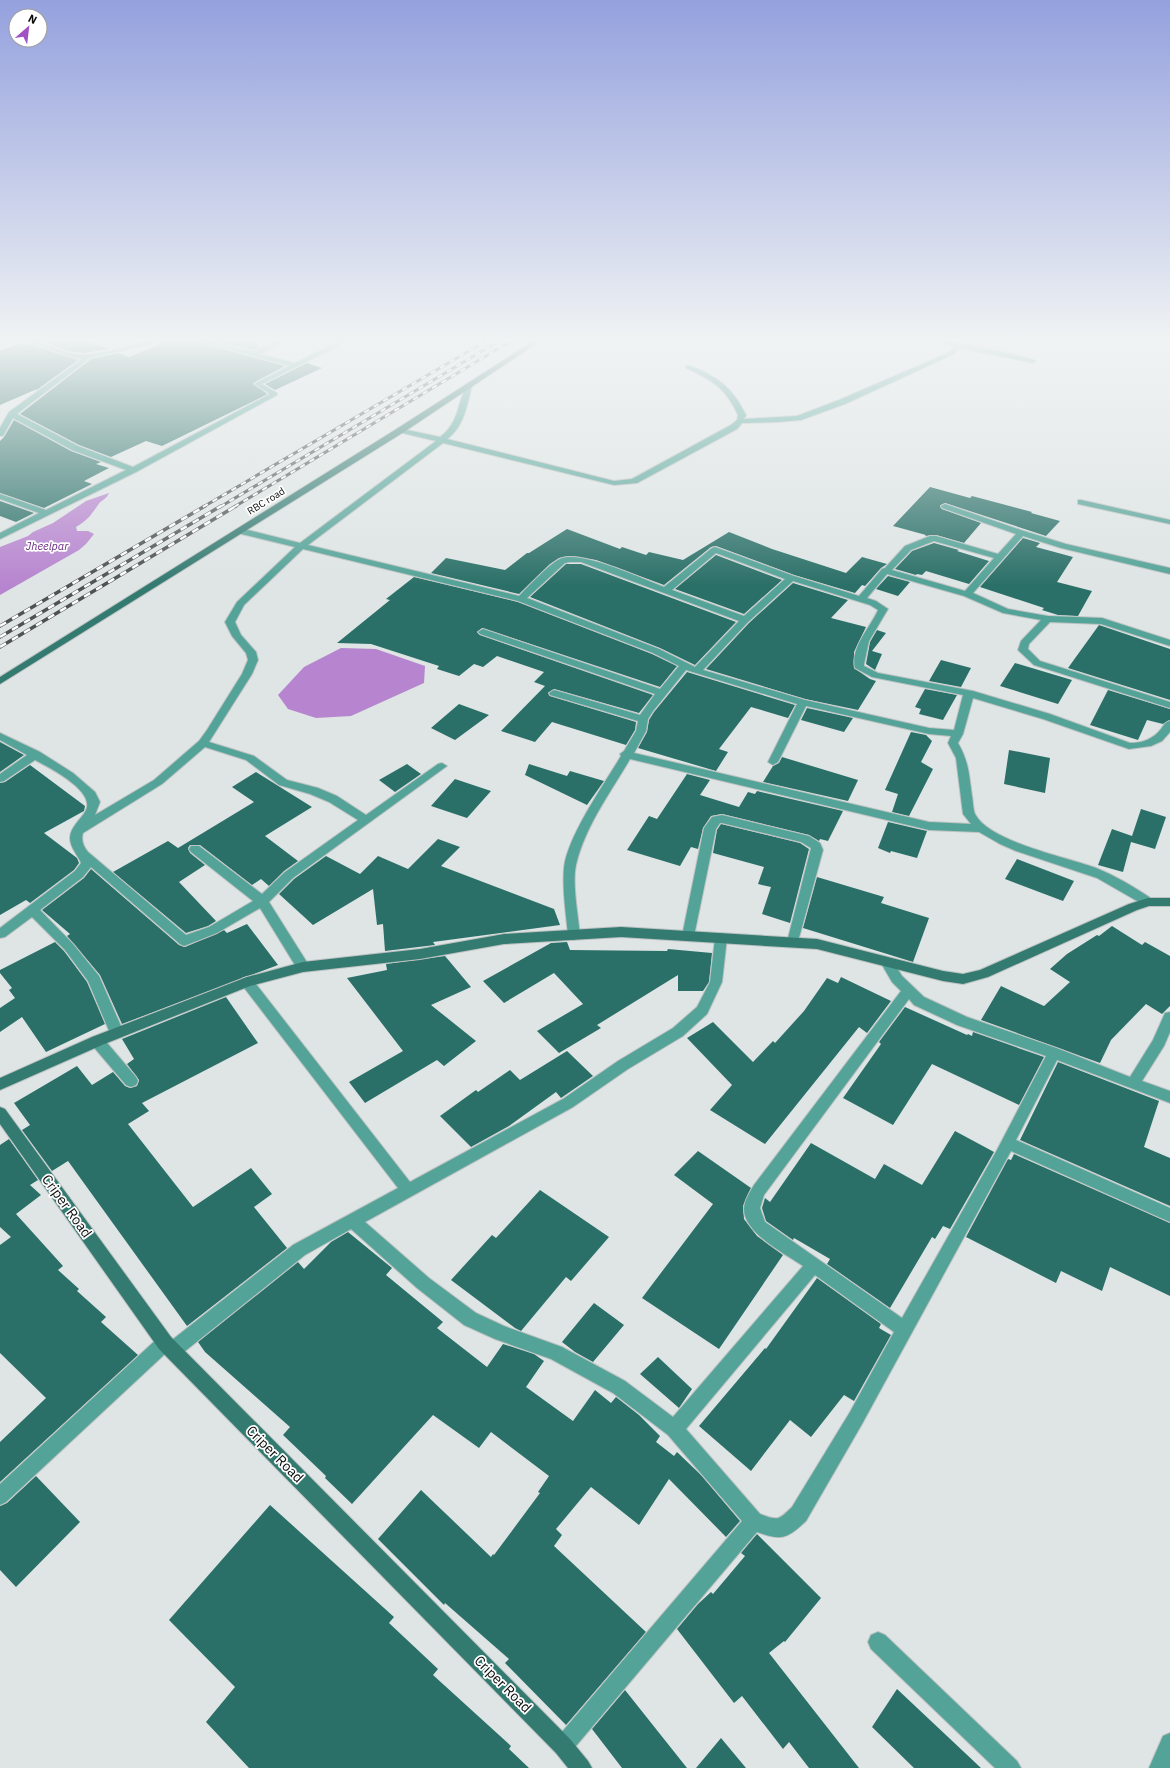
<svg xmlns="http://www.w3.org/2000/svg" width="1170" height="1768" font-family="'IBM Plex Sans',sans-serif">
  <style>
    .water { fill: #b785cf }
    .building { fill: #2b7068 }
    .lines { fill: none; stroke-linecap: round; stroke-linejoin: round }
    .street-casing { stroke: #bcc2c1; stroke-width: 2 }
    .secondary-casing { stroke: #bcc2c1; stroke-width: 2 }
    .street { fill: #54a398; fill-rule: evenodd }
    .secondary { fill: #337a71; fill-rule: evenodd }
    .rail-far1-casing { stroke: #4f5252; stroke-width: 3 }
    .rail-casing { stroke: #4f5252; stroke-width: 3.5 }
    .rail-far1 { stroke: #fff; stroke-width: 2; stroke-dasharray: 5.5; stroke-linecap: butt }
    .rail { stroke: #fff; stroke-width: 2.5; stroke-dasharray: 7; stroke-linecap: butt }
    .labels { text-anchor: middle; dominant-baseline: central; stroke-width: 3.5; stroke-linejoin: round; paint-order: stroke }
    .far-street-label { font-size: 10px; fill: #0a0c0c; stroke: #fff }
    .far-water-label { font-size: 11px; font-style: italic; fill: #682a81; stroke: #fff }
    .near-street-label { font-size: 14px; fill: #0a0c0c; stroke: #fff }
  </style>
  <rect width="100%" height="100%" fill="#dee5e4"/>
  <path class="water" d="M109 493C106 500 102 499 98 505 90 516 89 519 76 527L77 531H88L94 534 86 544 79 550 0 595V547L28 536 33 532 53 523 86 501Z
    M341 648 376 649 425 666 424 683 351 716 316 718 288 709 278 695 304 667Z"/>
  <path class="building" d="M47 338H76L109 349 84 353 68 351 40 340Z
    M174 338H188L190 340 285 366 253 383 267 394 266 395 162 446 146 441 111 457 79 445 20 414 91 359 119 353 129 357 171 340Z
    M203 338H259L257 349 253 350Z
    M20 343 26 345 29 344 78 360 34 392 37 389 0 405V351Z
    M307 363 322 368 275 390 265 384Z
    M14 420 71 451 101 462 96 464 109 468 84 481 92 484 44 508 0 493V441L4 437Z
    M930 487 970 498 972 496 1032 512 1031 513 1060 521 1046 536 945 503 940 506 942 509 981 523 964 543 936 535 925 536 926 535 893 526Z
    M0 501 34 513 16 522 0 516Z
    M567 529 620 549 622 547 646 555 649 552 683 560 729 532 772 549 846 573 862 557 887 564 881 568 865 586 862 585 855 593 794 575 716 546 711 547 664 585 596 560 569 556 559 558 550 564 519 594 431 573 446 558 505 570 527 553H529Z
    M1023 538 1040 543 1036 547 1073 557 1057 582 1092 591 1078 616 1058 615 1042 610 1044 608 980 587Z
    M934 543 959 550 957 551 989 561 969 584 926 571 922 575 917 574 916 575 895 569 912 551Z
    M716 555 782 580 744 614 675 589Z
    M566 564H581L736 622 695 665 660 648 530 597Z
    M888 576 910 582 898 596 876 589Z
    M414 577 518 602 652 654 677 666 660 687 482 628 477 632 480 635 653 695 639 713 554 689 548 693 550 696 636 722 635 730 626 745 552 722 535 742 501 731 545 686 534 682 544 672 497 656 483 667 474 664 459 676 437 669 439 666 371 644 337 643 390 600 386 599Z
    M793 583 848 600 831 618 866 627 854 652V668L870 679 876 681 858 710 805 699 706 669 749 623Z
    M1099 625 1170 649V700L1068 668Z
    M877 630 886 633 872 651 882 654 875 670 866 664 870 642Z
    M941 660 971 668 961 687 929 681Z
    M1015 663 1072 680 1058 704 1000 686Z
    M687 672 795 705 788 718 751 707 719 749 728 752 716 771 638 748 647 732 649 720 654 712Z
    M925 689 957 695 943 720 919 714 921 709 915 707Z
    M1108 690 1170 709V720L1163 724 1147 720 1138 740 1090 725Z
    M459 704 489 715 455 740 431 728Z
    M807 708 853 718 844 732 801 720Z
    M911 732 926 735 932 741 921 762 933 769 909 816 892 812 898 794 885 790Z
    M0 742 24 755 0 772Z
    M1009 750 1050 758 1045 793 1004 784Z
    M782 757 858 780 848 801 763 782 773 766 779 763Z
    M407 764 421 774 395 792 379 780Z
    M529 764 567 776 570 771 604 781 587 805 525 775Z
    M30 765 85 806 84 811 44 833 77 858 79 863 74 870 30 903 26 900 0 915V783L5 782Z
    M256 772 312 807 265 836 298 861 284 871 269 886 261 879 252 885 200 845H190L188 848 190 853 205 865 179 882 216 921 208 926 186 933 113 872 168 841 178 848 254 802 232 787Z
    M687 774 710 780 700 795 739 807 748 792 755 794 757 791 843 811 828 841 820 839 819 841 809 835 722 814 711 816 703 828 698 849 691 847 680 866 627 850 649 816 657 819Z
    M455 779 491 791 467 818 431 806Z
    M1141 809 1166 817 1155 849 1131 842 1123 872 1098 865 1112 829 1132 836Z
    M888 822 927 831 917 858 891 851 890 853 878 848Z
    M721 824 800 843 809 849 790 923 762 914 771 887 758 884 764 867 713 853 717 830Z
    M438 839 460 847 441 866 554 909 560 925 433 942 435 945 385 951 383 924 377 925 373 889 313 925 279 894 294 879 326 856 360 874 378 856 408 869Z
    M1017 859 1074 881 1063 901 1005 879Z
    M91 869 179 945 185 947 224 930 227 933 247 924 278 965 122 1024 100 975 67 936 70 934 42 910 84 878Z
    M817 877 884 897 881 903 929 918 913 962 803 928Z
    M1112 926 1142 945 1145 942 1170 956V1006L1162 1014 1146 1004 1111 1040 1100 1063 981 1020 1001 986 1044 1006 1070 982 1050 969 1067 954 1097 935 1099 936Z
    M55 942 64 951 87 982 105 1024 46 1052 22 1017 0 1032V1008L15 998 9 990 12 988 0 973V970Z
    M567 942 570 950 667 951 668 949 712 953 709 982 703 991H678V975L597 1025 601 1028 559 1053 537 1031 583 1004 554 973 504 1003 483 981 551 943Z
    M445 956 471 987 431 1005 476 1041 444 1066 437 1060 365 1103 349 1082 403 1051 347 978 387 970 386 964Z
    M841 977 891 1001 867 1033 859 1027 765 1144 710 1110 732 1085 687 1038 713 1022 753 1062 773 1041 775 1043 804 1011 827 978 838 983Z
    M226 997 258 1043 142 1103 149 1111 128 1124 193 1207 251 1168 272 1194 254 1207 287 1248 187 1326 68 1161 52 1171 22 1130 30 1125 14 1103 77 1066 92 1085 113 1072 125 1086 130 1088 137 1086 139 1080 127 1064 134 1059 122 1039Z
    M905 1007 967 1035 968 1034 972 1036 973 1032 1044 1057 1019 1105 932 1064 893 1125 843 1098 881 1044 879 1042Z
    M567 1051 593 1076 561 1098 556 1092 509 1126 471 1147 440 1116 476 1090 478 1092 510 1070 520 1080Z
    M1058 1062 1159 1101 1144 1147 1170 1158V1206L1020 1140Z
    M955 1131 994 1152 950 1229 943 1226 935 1239 932 1237 890 1308 827 1264 830 1259 794 1238 793 1240 766 1221 762 1208 765 1198 770 1202 811 1143 875 1179 884 1164 922 1185Z
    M9 1139 38 1180 30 1185 41 1195 16 1214 63 1266 58 1270 79 1289 77 1291 106 1317 101 1322 138 1355 0 1482V1442L46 1398 0 1353V1245L11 1237 0 1227V1145Z
    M698 1151 751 1188 743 1206 744 1219 757 1236 783 1255 719 1349 642 1298 713 1204 674 1175Z
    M1014 1154 1170 1223V1296L1110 1267 1102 1291 1061 1271 1056 1283 966 1237 1008 1159 1011 1160Z
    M540 1190 609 1237 571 1281 566 1277 521 1331 515 1328 451 1280 492 1235 496 1238Z
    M348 1232 392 1268 386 1275 443 1322 437 1328 487 1367 503 1344 534 1354 544 1361 526 1387 573 1421 595 1390 611 1403 616 1397 639 1415 660 1436 656 1442 674 1456 677 1452 701 1475 740 1521 726 1537 669 1479 639 1525 591 1487 556 1529 562 1535 554 1546 646 1632 566 1725 505 1663 509 1659 445 1603 444 1605 378 1539 421 1490 491 1557 493 1554 494 1555 540 1493 538 1492 549 1476 491 1432 479 1448 433 1415 352 1504 325 1478 326 1476 283 1435 290 1427 205 1352 198 1342 298 1262 304 1269 331 1242Z
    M817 1278 881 1324 879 1328 891 1335 854 1401 844 1395 811 1437 790 1420 751 1471 699 1426 765 1348 766 1349Z
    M594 1303 624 1325 593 1362 575 1352 562 1342Z
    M658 1357 692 1389 679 1408 640 1374Z
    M36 1476 80 1522 16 1587 0 1570V1506L7 1503Z
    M270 1505 394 1617 389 1623 438 1669 433 1675 511 1746 509 1749 529 1768H249L206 1722 235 1687 169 1620Z
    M757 1534 821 1598 785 1642 784 1641 769 1653 859 1768H809L789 1742 783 1749 742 1696 734 1703 677 1629 698 1604 711 1592 713 1594 745 1556 741 1553Z
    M897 1689 981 1768H914L872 1727Z
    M625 1690 687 1768H622L592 1729Z
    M721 1738 746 1768H696Z"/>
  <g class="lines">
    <g class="street-casing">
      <path id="street" d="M0 338H7L0 341Z
        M17 338C37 336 56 352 75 354 97 357 139 343 162 338H172L171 339 90 358 17 414 78 446 133 467 270 394 254 384 289 366 190 339 189 338H198L253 352 284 338H292L260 354 295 363 332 345 340 338H347L336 347 262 384 277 393V395L136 472 0 539V533L39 513 0 499V494L46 510 126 470 72 450 13 418 3 436H0V428L9 412 82 359 71 357Z
        M921 338C932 337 1029 356 1036 361L1033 363 960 348 954 354 845 404 801 420 779 422 742 423 737 429 637 483 614 485 443 443 308 545 519 596C528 587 550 563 560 559 579 549 643 579 664 587L712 548 715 547 794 576 859 596 882 569 885 568 905 546 930 536H936L998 554 1016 534 942 508 941 506 945 504 1024 531 1066 544 1170 568V574L1061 548 1023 536 973 593 1008 609 1048 616 1102 618 1170 640V646L1101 624 1050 622 1029 644 1028 649 1040 661 1170 702V708L1034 665 1018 650 1021 641 1041 620 1003 613 964 596 887 574 867 598 876 601 888 609 869 641 864 664V666L878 673 973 691 1050 714 1130 743C1143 743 1153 739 1161 729 1164 725 1165 722 1170 721V732L1162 741 1151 746 1129 749 1043 719 973 698 963 734 958 743C969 762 969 775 972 796 973 801 973 809 975 814 989 842 1067 857 1096 868 1116 876 1134 887 1152 899L1154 902 1152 905 1148 906 1144 905 1097 878 1016 851 1000 844 979 832 929 830 630 759C611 792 585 826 576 865 572 883 578 915 580 935L578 938 574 940 570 938 568 935C566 913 562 890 564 868 567 837 605 783 621 756L620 754 624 751 636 731 638 721 550 695 549 693 554 690 640 715 655 694 480 634 478 632 483 629 486 630 660 689 679 666 653 653 518 601 303 549 244 605 235 622 241 635 256 652 258 660 252 674 209 742 254 756 287 780 318 788 337 796 366 815 438 764 442 763 447 766 293 878 269 902 308 964 309 967 308 970 303 972 298 970 260 908 217 933 184 946 180 944 91 867 83 877 40 910 73 944 99 976 124 1033 122 1037 117 1038 112 1037 110 1033 88 981 65 950 32 917 5 937 0 938V928L75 871 81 863C78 855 70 848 70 838 70 828 80 820 85 812 98 792 50 768 35 760L4 781 0 782V774L27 755 0 740V733L40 752 73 773 95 792 100 802 95 815 154 780 199 741 207 730 242 674 248 660 246 653 232 636 225 622 237 602 295 547 237 533V529L240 528 300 543 436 441 398 432V428L440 437C460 422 456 405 467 385L472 386C467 405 464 427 447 439L614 481 632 479 731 425 737 420 738 415C726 388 712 380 686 368V366C691 365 695 368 700 370 723 380 735 393 746 415L744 419 797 416 839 400 950 352 954 346ZM934 541 994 558 965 591 892 570 911 550ZM716 553 785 579 744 616 672 590ZM570 562H581L739 621 695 667 659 649 527 598 565 563ZM793 581 870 605 878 610C871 627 850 647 855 668L872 677 963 695 954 730 929 728 805 700 703 670 748 622ZM686 670 797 704 768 762 773 765 778 762 806 706 929 734 951 736 948 743 956 758 963 814 971 824 929 822 634 753 646 731 648 719 653 711ZM205 747 246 760 279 785 310 794 329 802 358 820 285 872 262 894 199 846H191L189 849 191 852 253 901 209 927 186 935 88 852C83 846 81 840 83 833L162 784Z
        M1078 500H1081L1170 520V524L1078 504Z
        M722 815 809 836 820 843 823 850 797 945 793 947 789 945 787 942 811 848 801 842 722 823H720L716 829 694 936 692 939 688 941 684 939 682 936 704 828 712 817Z
        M721 933 725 935 727 938 722 982 707 1014 683 1036 628 1069 573 1107 365 1222 429 1278 476 1313 504 1326 562 1347 625 1381 673 1417 803 1266C785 1254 744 1233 744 1209 744 1201 750 1192 754 1185L901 991 892 982 881 963 882 960 887 958 892 960 902 976 924 997 967 1017 1059 1049 1130 1077 1153 1040 1165 1013 1170 1012V1032L1164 1046 1142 1081 1170 1091V1103L1057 1060 1016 1140 1170 1208V1222L1011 1151 862 1424 806 1521C787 1539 781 1541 757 1532L570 1753 563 1756 556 1753 553 1746 556 1739 742 1521 668 1435 613 1393 551 1359 495 1339 464 1325 417 1288 351 1229 305 1255 179 1356 173 1358 167 1356 166 1353 6 1502 0 1505V1484L159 1337 165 1335 171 1337 172 1340 293 1245 398 1188 242 985 241 982 242 979 247 977 252 979 410 1182 563 1099 618 1061 673 1028 697 1007 710 982 715 938 717 935ZM909 999 914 1005 957 1025 1046 1056 997 1150 902 1318 765 1222 760 1208 764 1195ZM815 1275 894 1332 850 1412 792 1507C779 1520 778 1521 760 1514L686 1429Z
        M97 1036 102 1037 136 1077 138 1081 136 1085 131 1087 126 1085 92 1045 90 1041 92 1037Z
        M878 1632 885 1635 1017 1761 1021 1768H995L871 1649 868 1642 871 1635Z
        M1170 1733V1768H1149L1163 1736Z"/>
    </g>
    <g class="secondary-casing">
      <path id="secondary" d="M538 338H545L404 432 0 684V677L398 428Z
        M1148 898H1170V906H1149L1137 910 988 977 963 984 943 981 817 949 621 937 504 944 420 959 303 972 250 986 102 1045 0 1090V1078L92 1037 247 977 303 962 420 949 504 934 621 927 817 939 943 971 963 974 980 970 1129 904Z
        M0 1107 5 1109 171 1337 570 1739 588 1761 592 1768H568L556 1753 159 1349 0 1124Z"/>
    </g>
    <use href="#street" class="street"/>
    <use href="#secondary" class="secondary"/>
    <g class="rail-far1-casing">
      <path id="rail-far1" d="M203 507 491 338
        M220 507 504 338
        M234 507 516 338"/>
    </g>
    <g class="rail-casing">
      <path id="rail" d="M0 626 205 506
        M0 637 221 506
        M0 647 236 506"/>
    </g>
    <use href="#rail-far1" class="rail-far1"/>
    <use href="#rail" class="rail"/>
  </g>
  <linearGradient id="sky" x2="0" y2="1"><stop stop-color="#94a1de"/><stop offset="0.58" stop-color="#f0f3f3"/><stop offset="1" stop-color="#f0f3f3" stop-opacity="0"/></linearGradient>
  <rect width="1170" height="585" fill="url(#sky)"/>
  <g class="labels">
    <g class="far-street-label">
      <text transform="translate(266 501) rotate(-32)">RBC road</text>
    </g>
    <g class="far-water-label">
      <text x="47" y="546">Jheelpar</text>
    </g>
    <g class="near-street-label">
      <text transform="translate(67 1206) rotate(54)">Criper Road</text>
      <text transform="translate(275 1454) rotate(45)">Criper Road</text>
      <text transform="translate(503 1684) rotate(45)">Criper Road</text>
    </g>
  </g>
  <g transform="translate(28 28) rotate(28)"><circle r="19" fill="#ffffff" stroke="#9d9e9e"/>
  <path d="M0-3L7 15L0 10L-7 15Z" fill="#a152c3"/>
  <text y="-6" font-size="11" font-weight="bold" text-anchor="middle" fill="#0a0c0c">N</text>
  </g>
</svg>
